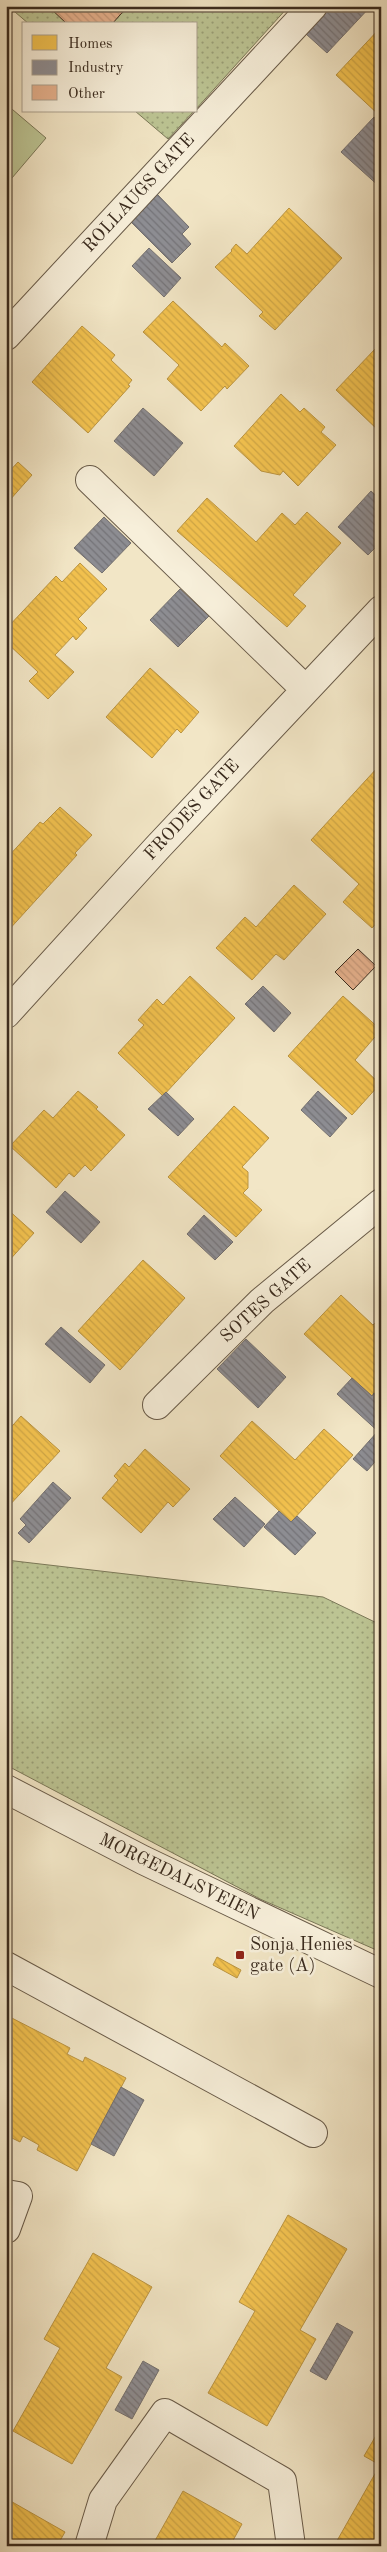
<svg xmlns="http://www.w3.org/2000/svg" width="387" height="2552" font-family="'Old Standard TT',serif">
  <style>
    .park { fill: url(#park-dots); stroke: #7b7858 }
    .garden { fill: #bcc493; stroke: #7b7858 }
    .homes { fill: url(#homes-back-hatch); stroke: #bb9440 }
    .industry { fill: url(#industry-back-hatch); stroke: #74706f }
    .building { fill: url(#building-back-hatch); stroke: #3a2b1e }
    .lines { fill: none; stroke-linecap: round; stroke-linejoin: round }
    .minor-casing { stroke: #685a48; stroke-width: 30 }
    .minor { stroke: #f7efda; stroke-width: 28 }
    .poi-dot { fill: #8f2418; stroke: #f7efda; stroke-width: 2 }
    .labels { text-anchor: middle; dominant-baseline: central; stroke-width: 5; stroke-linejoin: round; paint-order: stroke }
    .street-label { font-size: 18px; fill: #3a2b1e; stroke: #f7efda }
    .poi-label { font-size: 18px; fill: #3a2b1e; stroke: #f7efda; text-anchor: start }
  </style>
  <defs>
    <pattern id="park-dots" width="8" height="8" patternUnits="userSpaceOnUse" patternTransform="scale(1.25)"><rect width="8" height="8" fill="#bcc493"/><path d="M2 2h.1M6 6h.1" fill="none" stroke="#9a9f77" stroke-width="1.8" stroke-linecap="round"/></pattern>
    <pattern id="homes-back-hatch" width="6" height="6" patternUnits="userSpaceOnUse" patternTransform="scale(1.25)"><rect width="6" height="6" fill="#f2c14e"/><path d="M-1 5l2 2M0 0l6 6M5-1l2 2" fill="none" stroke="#d0a644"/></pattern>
    <pattern id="industry-back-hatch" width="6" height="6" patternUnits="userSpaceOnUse" patternTransform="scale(1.25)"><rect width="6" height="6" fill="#8d8d92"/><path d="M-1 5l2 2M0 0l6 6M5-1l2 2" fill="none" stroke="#747377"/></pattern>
    <pattern id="building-back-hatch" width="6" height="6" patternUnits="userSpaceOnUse" patternTransform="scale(1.25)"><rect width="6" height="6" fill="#e6b18d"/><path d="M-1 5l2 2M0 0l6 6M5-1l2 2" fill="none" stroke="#c69879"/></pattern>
  </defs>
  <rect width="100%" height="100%" fill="#f2e6c6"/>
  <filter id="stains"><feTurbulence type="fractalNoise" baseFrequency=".004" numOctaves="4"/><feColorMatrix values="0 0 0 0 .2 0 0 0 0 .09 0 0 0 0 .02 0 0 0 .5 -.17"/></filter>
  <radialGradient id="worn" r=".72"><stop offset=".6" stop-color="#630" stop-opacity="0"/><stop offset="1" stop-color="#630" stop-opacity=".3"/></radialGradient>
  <path class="park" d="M8 6H289L196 109V24H29Z
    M135 111H194L168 139Z
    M6 1560 323 1597 381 1625V1952L260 1899 6 1765Z"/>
  <path class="garden" d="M6 104 46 138 6 185Z"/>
  <path class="homes" d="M381 27V113L379 115 336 75Z
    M289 208 342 258 275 330 259 316 263 312 215 267 232 251 231 250 236 244 247 254Z
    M173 301 222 347 225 343 249 366 227 389 225 386 201 411 167 379 179 365 143 332Z
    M82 326 115 355 111 360 132 380 128 385 130 386 88 433 32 382Z
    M375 349 381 354V433L336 390Z
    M281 394 300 412 304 408 325 427 321 432 336 445 298 486 283 471 280 475 261 471 234 446Z
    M18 462 32 475 9 501 6 499V475Z
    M207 498 256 542 282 513 295 525 307 512 341 543 293 595 306 606 287 627 177 531Z
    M80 563 107 589 78 619 87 628 76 640 73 636 55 655 74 672 48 699 29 681 38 672 6 642V629L56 576 62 582Z
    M150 668 199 712 181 733 177 729 152 758 106 717Z
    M378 767 381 769V878L376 884 381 888V918L372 928 343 902 359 884 311 840Z
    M60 807 92 835 75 853 77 855 6 933V859L40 822 43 824Z
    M294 885 326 914 284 960 276 954 252 980 216 948 245 917 256 927Z
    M190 976 235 1018 163 1096 118 1053 144 1025 138 1020 157 999 163 1005Z
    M343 996 381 1030 355 1060 380 1084 352 1115 288 1056Z
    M78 1091 98 1107 96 1109 125 1135 91 1171 85 1165 74 1177 69 1173 56 1188 10 1146 44 1110 53 1118Z
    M234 1106 269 1138 242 1167 248 1172V1188L243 1193 262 1210 236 1237 168 1177Z
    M6 1208 34 1233 6 1264Z
    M143 1260 185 1298 120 1370 78 1331Z
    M341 1295 373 1325 381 1317V1386L372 1396 304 1334Z
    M21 1416 60 1451 6 1509V1433Z
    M252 1421 295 1460 324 1429 353 1455 291 1522 220 1456Z
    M145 1449 190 1489 173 1507 168 1502 141 1533 102 1498 118 1480 114 1476 125 1463 129 1467Z
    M217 1957 241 1970 237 1978 213 1965Z
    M6 2015 70 2048 67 2054 83 2062 85 2057 126 2078 77 2171 37 2150 39 2145 23 2136 20 2142 6 2135Z
    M288 2215 347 2249 300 2330 316 2339 267 2426 208 2393 255 2311 239 2302Z
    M93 2253 152 2287 106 2368 122 2377 72 2464 13 2431 60 2348 44 2339Z
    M381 2427V2546H334L380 2465 364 2456Z
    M183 2491 242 2524 230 2546H152Z
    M7 2499 65 2532 57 2546H6Z"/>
  <path class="industry" d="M332 6H371L327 53 306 34Z
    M374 117 381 123V188L341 152Z
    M157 194 189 227 182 234 191 244 172 263 130 221Z
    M149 248 181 278 164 297 132 266Z
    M143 408 183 443 154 476 114 441Z
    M371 491 381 500V542L368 555 338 527Z
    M104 517 131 543 102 573 74 548Z
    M180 589 209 616 178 647 150 620Z
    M263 986 291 1013 274 1032 245 1004Z
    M318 1091 347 1118 330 1137 301 1110Z
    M166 1092 194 1119 178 1136 148 1109Z
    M65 1191 100 1222 81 1243 46 1212Z
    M204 1215 233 1242 215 1260 187 1234Z
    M61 1327 105 1365 90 1383 45 1344Z
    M246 1339 286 1377 258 1408 217 1369Z
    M352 1378 372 1396 374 1393 381 1399V1434L337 1394Z
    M378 1431 381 1434V1455L367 1471 353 1459Z
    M53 1482 71 1498 29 1543 18 1533 26 1525 20 1519Z
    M235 1497 265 1524 244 1547 213 1519Z
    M279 1511 291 1522 297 1516 316 1533 295 1555 264 1527Z
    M121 2087 144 2100 114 2156 91 2144Z
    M337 2323 353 2332 326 2380 310 2371Z
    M143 2361 159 2370 132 2419 115 2410Z"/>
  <path class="building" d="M48 6H128L112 24H67Z
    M358 949 376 966 353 990 335 972Z"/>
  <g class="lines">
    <g class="minor-casing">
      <path id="minor" d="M6 336 313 6
        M90 480 305 689
        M6 1014 157 848 381 610
        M157 1405 262 1301 381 1203
        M6 1789 143 1860 381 1974
        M6 1966 313 2133
        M6 2194 18 2196 6 2229
        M89 2546 103 2500 165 2413 282 2481 291 2546"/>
    </g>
    <use href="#minor" class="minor"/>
  </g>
  <rect class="poi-dot" x="235" y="1950" width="10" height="10" rx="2.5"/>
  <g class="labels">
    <g class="street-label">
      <text transform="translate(139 193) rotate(-47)">ROLLAUGS GATE</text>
      <text transform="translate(192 810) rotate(-47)">FRODES GATE</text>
      <text transform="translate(266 1301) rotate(-42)">SOTES GATE</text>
      <text transform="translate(179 1877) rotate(26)">MORGEDALSVEIEN</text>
    </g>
    <g class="poi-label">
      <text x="250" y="1945">Sonja Henies<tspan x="250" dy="21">gate (A)</tspan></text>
    </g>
  </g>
  <rect width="387" height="2552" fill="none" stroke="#f2e6c6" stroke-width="25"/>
  <rect x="8" y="8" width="372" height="2537" fill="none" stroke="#3a2b1e" stroke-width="2.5"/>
  <rect x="12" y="12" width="362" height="2527" fill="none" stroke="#3a2b1e"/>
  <rect x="22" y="22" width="175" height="90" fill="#f7efda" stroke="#aba18f"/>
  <rect x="32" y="35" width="25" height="15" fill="#f2c14e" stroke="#aba18f"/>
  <text x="68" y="48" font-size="15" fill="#3a2b1e">Homes</text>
  <rect x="32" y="60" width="25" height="15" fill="#8d8d92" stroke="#aba18f"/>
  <text x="68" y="72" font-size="15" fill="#3a2b1e">Industry</text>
  <rect x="32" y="85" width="25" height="15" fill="#e6b18d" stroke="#aba18f"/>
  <text x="68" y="98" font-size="15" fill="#3a2b1e">Other</text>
  <rect width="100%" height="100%" filter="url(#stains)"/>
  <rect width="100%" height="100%" fill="url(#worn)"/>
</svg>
